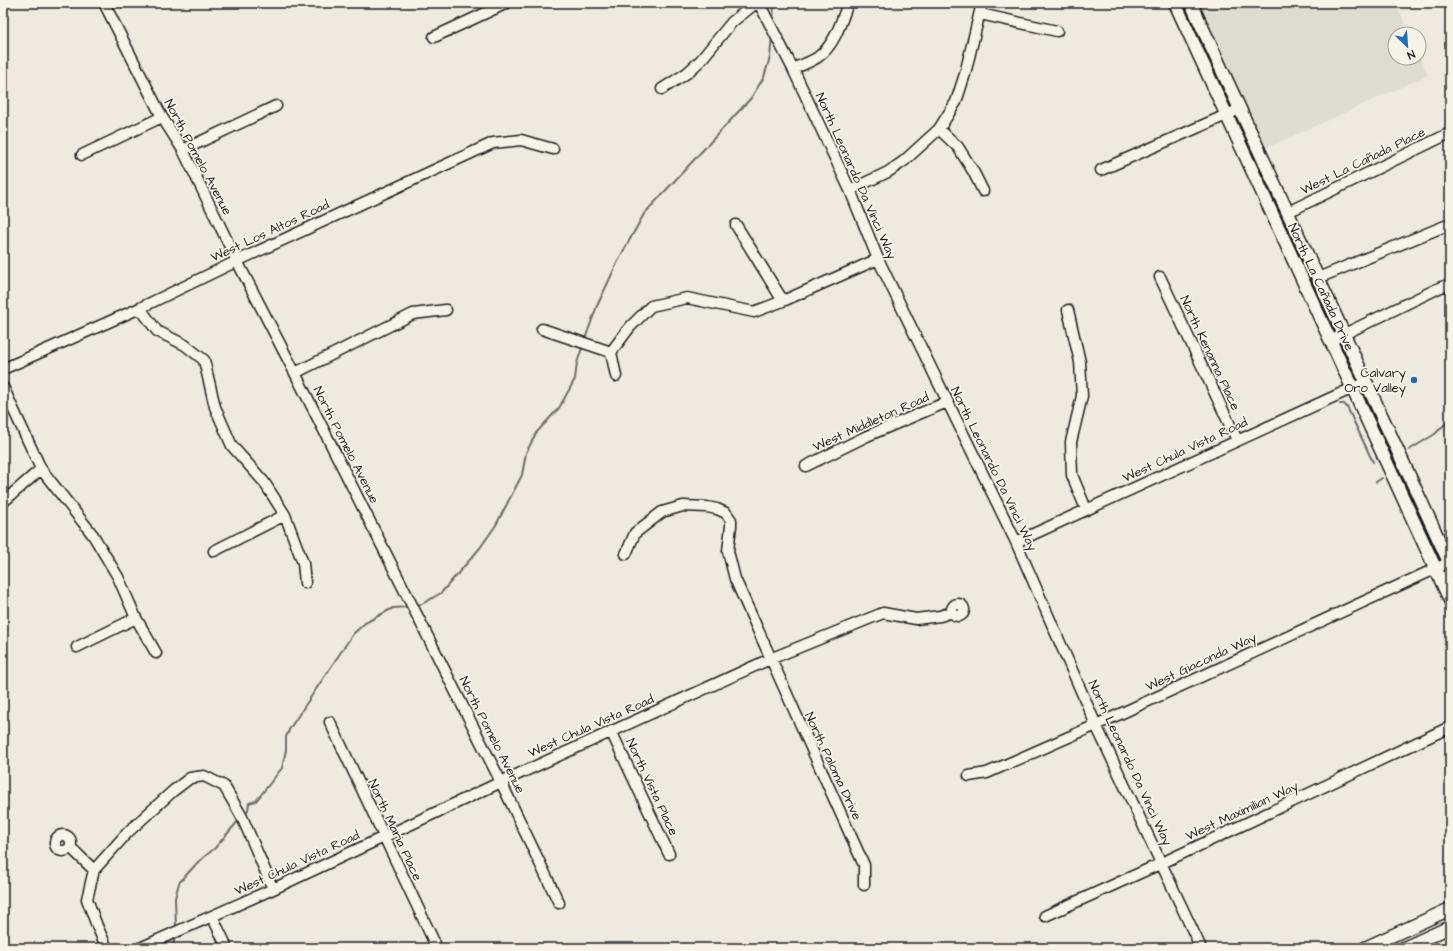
<svg xmlns="http://www.w3.org/2000/svg" width="1453" height="951" font-family="'Architects Daughter',sans-serif">
  <style>
    .built { fill: #dedbd1 }
    .lines { fill: none; stroke-linecap: round; stroke-linejoin: round }
    .stream { stroke: #6f6d69; stroke-width: 2 }
    .minor-casing { stroke: #1c1c1c; stroke-width: 13 }
    .major-casing { stroke: #1c1c1c; stroke-width: 15 }
    .minor { stroke: #f7f3e8; stroke-width: 10 }
    .major { stroke: #f7f3e8; stroke-width: 12 }
    .poi-dot { fill: #1f6fb2; stroke: #f7f3e8; stroke-width: 1.5 }
    .labels { text-anchor: middle; dominant-baseline: central; stroke-width: 3.5; stroke-linejoin: round; paint-order: stroke }
    .street-label { font-size: 13px; fill: #1c1c1c; stroke: #f7f3e8 }
    .poi-label { font-size: 13px; fill: #1c1c1c; stroke: #f7f3e8; text-anchor: end }
  </style>
  <rect width="100%" height="100%" fill="#eeeae0"/>
  <filter id="ink" filterUnits="userSpaceOnUse"><feTurbulence type="fractalNoise" baseFrequency=".025" numOctaves="2"/><feDisplacementMap in="SourceGraphic" scale="8" xChannelSelector="R" yChannelSelector="G"/><feConvolveMatrix kernelMatrix="1 2 1 2 8 2 1 2 1" color-interpolation-filters="sRGB"/></filter>
  <g filter="url(#ink)">
    <path class="built" d="M1197 3H1396L1409 34H1395V58H1419V56L1428 75 1264 149Z"/>
    <g class="lines">
      <path class="stream" d="M773 21 774 3
        M585 339 597 306 619 259 644 214 751 98 764 77 770 57 772 36
        M1340 404H1344L1347 407 1373 462
        M1409 450 1435 434 1450 419
        M1376 482 1382 478
        M416 605 422 604 441 593 480 548 496 525 522 475 526 453 536 433 559 408 575 379 577 363 583 345
        M244 814 248 810 249 803 256 801 282 768 286 750V737L290 728 353 634 365 623 393 608 409 607
        M176 929 175 898 179 883 198 862 215 848 239 820
        M173 948 175 935"/>
      <g class="minor-casing">
        <path id="minor" d="M104 3 162 117 183 150 237 261 295 373 501 782 559 903
          M759 3 793 69 850 190 878 259 1016 542 1096 725 1201 948
          M980 14 1057 31
          M434 37 507 3
          M793 69C801 65 811 62 818 57 835 45 841 22 848 3
          M662 89 687 73 700 61 732 22 756 3
          M939 129 958 147 973 171 983 191
          M183 150 276 106
          M82 155 162 117
          M1101 170 1240 109
          M850 190 888 172 904 161 939 129 956 102 965 74 982 3
          M1288 212 1450 133
          M736 225 783 301
          M1160 277 1237 440
          M1318 278 1450 224
          M140 308 157 331 185 345 204 360 215 407 232 446 264 482 285 515 303 563 305 583
          M1068 310 1080 362 1082 396 1071 442 1072 475 1086 509
          M542 329 611 352
          M1330 341 1441 287 1450 285
          M3 369 140 308 237 261 493 143 521 140 553 149
          M295 373 413 314 446 310
          M616 376 611 352 630 327 651 306 687 298 754 312 783 301 878 259
          M3 387 41 469 93 535 118 577 136 618 156 653
          M806 466 867 436 947 402
          M3 502 41 469
          M1016 542 1366 382
          M214 551 285 515
          M626 554 635 533 662 512 683 506 707 507 717 509 726 513 731 520V526L728 551 735 579 864 865V885
          M952 610a6 6 0 1 1 12 0a6 6 0 1 1-12 0Z
          M77 647 136 618
          M330 722 437 948
          M611 731 669 854
          M969 776 987 773 1096 725 1450 562
          M55 843a8 8 0 1 1 16 0a8 8 0 1 1-16 0Z
          M70 847 94 870
          M212 916 225 943 226 948
          M1045 916 1162 863 1450 727
          M107 948 97 926 87 899 94 870 128 832 173 791 190 778 204 776 224 786 242 817 273 889
          M140 948 273 889 501 782 770 659 883 613 916 619 940 616 952 612"/>
      </g>
      <g class="major-casing">
        <path id="major" d="M1175 3 1450 600
          M1191 3 1450 564
          M1365 948 1450 909
          M1404 948 1450 927"/>
      </g>
      <use href="#minor" class="minor"/>
      <use href="#major" class="major"/>
    </g>
  </g>
  <circle class="poi-dot" cx="1414" cy="380" r="4"/>
  <g class="labels">
    <g class="street-label">
      <text transform="translate(198 157) rotate(62)">North Pomelo Avenue</text>
      <text transform="translate(1363 161) rotate(-26)">West La Cañada Place</text>
      <text transform="translate(856 176) rotate(66)">North Leonardo Da Vinci Way</text>
      <text transform="translate(270 231) rotate(-25)">West Los Altos Road</text>
      <text transform="translate(1321 287) rotate(65)">North La Cañada Drive</text>
      <text transform="translate(1210 353) rotate(65)">North Kenanna Place</text>
      <text transform="translate(871 422) rotate(-24)">West Middleton Road</text>
      <text transform="translate(346 445) rotate(63)">North Pomelo Avenue</text>
      <text transform="translate(1185 450) rotate(-25)">West Chula Vista Road</text>
      <text transform="translate(994 469) rotate(64)">North Leonardo Da Vinci Way</text>
      <text transform="translate(1201 662) rotate(-25)">West Giaconda Way</text>
      <text transform="translate(591 726) rotate(-24)">West Chula Vista Road</text>
      <text transform="translate(492 735) rotate(63)">North Pomelo Avenue</text>
      <text transform="translate(1130 763) rotate(65)">North Leonardo Da Vinci Way</text>
      <text transform="translate(833 766) rotate(65)">North Paloma Drive</text>
      <text transform="translate(652 787) rotate(65)">North Vista Place</text>
      <text transform="translate(1242 811) rotate(-25)">West Maximilian Way</text>
      <text transform="translate(395 830) rotate(65)">North Maria Place</text>
      <text transform="translate(297 863) rotate(-25)">West Chula Vista Road</text>
    </g>
    <g class="poi-label">
      <text x="1406" y="373">Calvary<tspan x="1406" dy="15">Oro Valley</tspan></text>
    </g>
  </g>
  <rect width="1453" height="951" fill="none" stroke="#f7f3e8" stroke-width="16"/>
  <rect x="8" y="8" width="1437" height="935" fill="none" stroke="#1c1c1c" stroke-width="1.5" filter="url(#ink)"/>
  <g transform="translate(1407 46) rotate(155)"><circle r="19" fill="#f7f3e8" stroke="#9f9d96"/>
  <path d="M0-3L7 15L0 10L-7 15Z" fill="#1f6fb2"/>
  <text y="-6" font-size="11" font-weight="bold" text-anchor="middle" fill="#1c1c1c">N</text>
  </g>
</svg>
